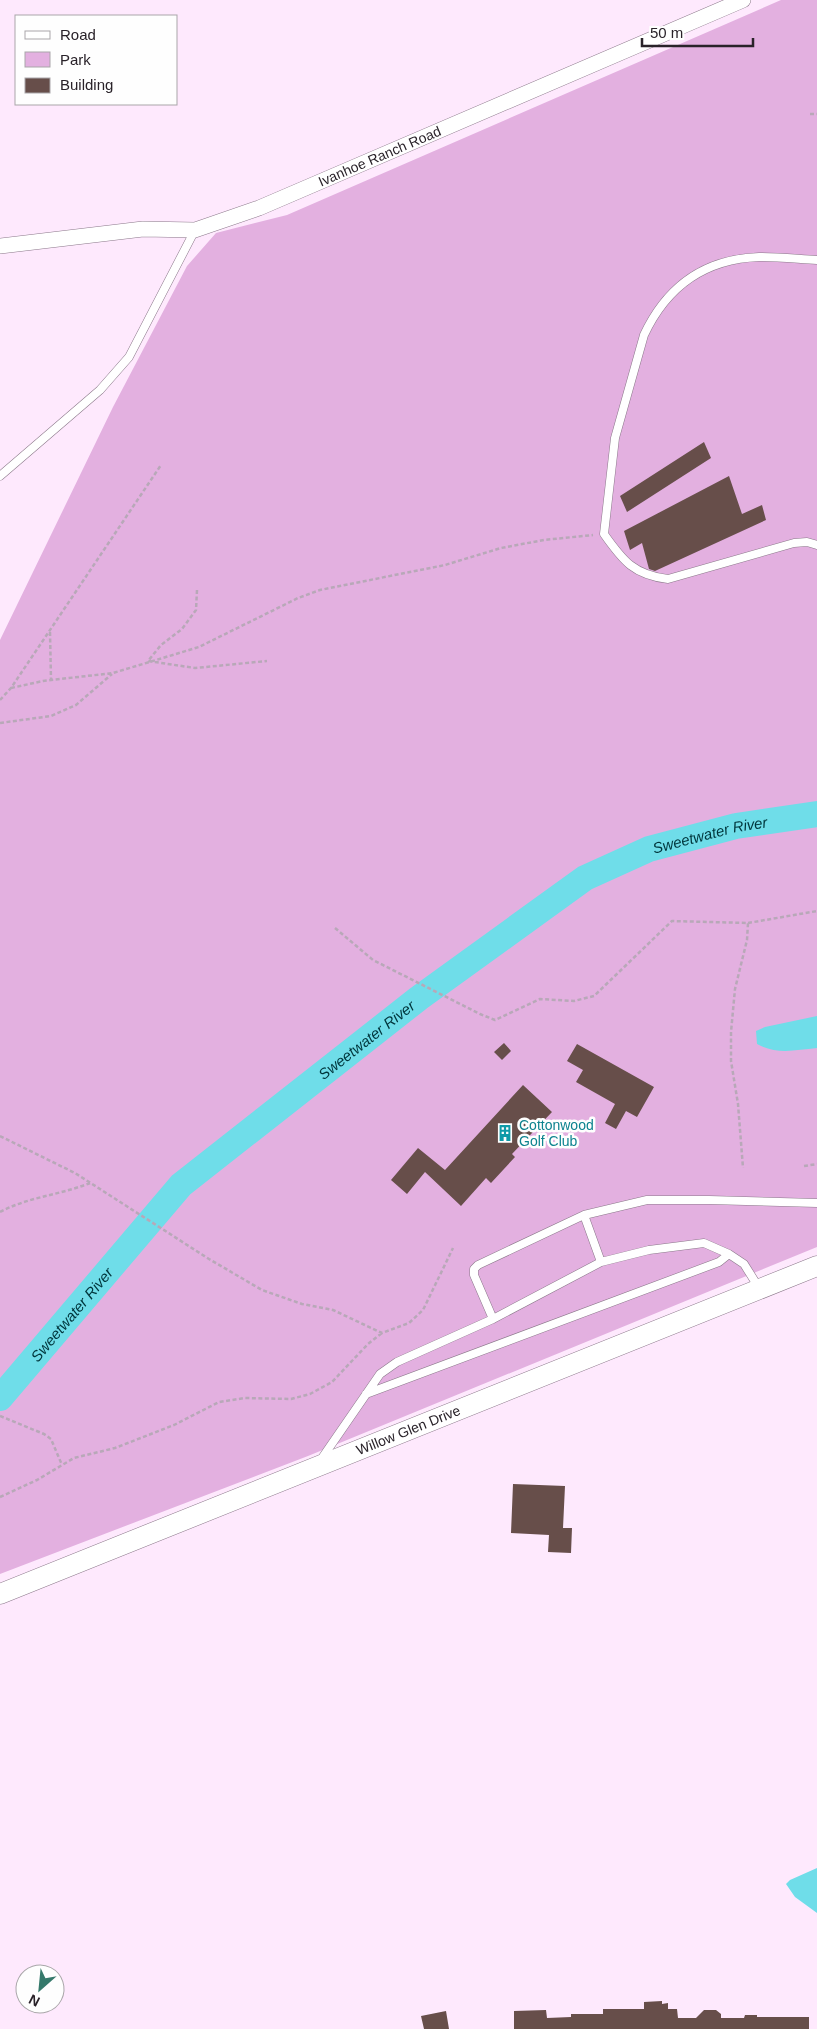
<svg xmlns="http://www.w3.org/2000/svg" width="817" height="2029" font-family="Helvetica,sans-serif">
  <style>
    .green { fill: #e3b0e0 }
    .water { fill: #6fdde9 }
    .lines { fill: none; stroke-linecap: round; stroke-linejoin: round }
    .river { stroke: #6fdde9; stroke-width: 26 }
    .building { fill: #674e4a }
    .lane-casing { stroke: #8b788a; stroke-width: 9 }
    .street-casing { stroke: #8b788a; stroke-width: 16 }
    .secondary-casing { stroke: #8b788a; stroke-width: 21 }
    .path { stroke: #b8a8b8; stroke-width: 2.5; stroke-dasharray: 4 2.5; stroke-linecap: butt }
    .lane { stroke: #fff; stroke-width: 8 }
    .street { stroke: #fff; stroke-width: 15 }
    .secondary { stroke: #fff; stroke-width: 20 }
    .labels { text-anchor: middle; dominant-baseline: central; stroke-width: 5; stroke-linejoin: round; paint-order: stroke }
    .street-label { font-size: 14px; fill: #292229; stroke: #fefefe }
    .culture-label { font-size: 14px; fill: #0d838f; stroke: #fefefe; text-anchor: start }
    .water-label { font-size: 15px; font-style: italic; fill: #00363c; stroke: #fefefe }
  </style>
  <rect width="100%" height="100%" fill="#fee9fd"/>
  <path class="green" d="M781 0H817V1247L308 1456 0 1574V640L113 407 187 266 216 233 287 215Z"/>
  <path class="water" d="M817 1016V1048C795 1050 777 1055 757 1044L756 1031 765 1027Z
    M817 1868V1913L795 1897 786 1884 790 1880Z"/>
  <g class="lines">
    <path class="river" id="s1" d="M0 1398 181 1185 419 998 585 878 649 849 736 826 817 814"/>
  </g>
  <path class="building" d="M704 442 711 458 627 512 620 496Z
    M729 476 742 514 762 505 766 520 655 571 649 569 642 543 630 550 624 531Z
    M504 1043 511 1051 502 1060 494 1052Z
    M577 1044 654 1087 637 1117 626 1111 616 1129 605 1123 615 1104 576 1082 583 1070 567 1061Z
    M523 1085 552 1112 512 1154 515 1157 491 1183 486 1178 461 1206 425 1172 407 1194 391 1180 418 1148 445 1170Z
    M513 1484 565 1486 563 1528H572L571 1553 548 1552 549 1535 511 1533Z
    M662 2001V2004L668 2003V2009H677L678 2018H696L704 2010H716L721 2014V2018H744L745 2015H757V2017H809V2029H514V2011L546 2010 547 2018 571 2017V2014H603V2009H644V2002Z
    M446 2011 449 2029H424L421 2016Z"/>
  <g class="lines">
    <g class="lane-casing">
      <path id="lane" d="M817 260C798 259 778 257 759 257 704 259 667 286 644 335L615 438 604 534C623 561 634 575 668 579L794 543 807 542 817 545
        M0 476 100 390 129 357 195 230
        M759 1288 744 1264 729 1254 704 1243 649 1250 601 1262 584 1215 647 1200H709L817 1203
        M493 1319 474 1275V1269L478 1265 584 1215
        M366 1394 719 1262 729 1254
        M320 1461 380 1374 397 1362 493 1319 601 1262"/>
    </g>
    <g class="street-casing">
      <g id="street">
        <path id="s2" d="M0 246 143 229 195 230 259 208 743 0"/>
      </g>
    </g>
    <g class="secondary-casing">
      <g id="secondary">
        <path id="s3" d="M0 1594 817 1266"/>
      </g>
    </g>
    <path class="path" d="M810 114H817
      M197 590 196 610 182 629 161 645 148 661 195 668 267 661
      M50 632 51 680
      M11 688 43 681 113 673 199 647 298 598 320 590 445 565 501 548 544 540 593 535
      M0 700 11 688 161 465
      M0 723 51 716 76 705 112 674
      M748 923 817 911
      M335 928 373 960 480 1014 495 1020 540 999 574 1001 594 996 672 921 748 923 747 940 735 989 731 1032V1061L738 1104 743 1168
      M0 1136 75 1173 209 1259 262 1290 302 1304 333 1310 382 1333 409 1323 423 1310 453 1248
      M804 1166 817 1164
      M0 1212C28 1197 60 1195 90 1183
      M0 1416 44 1434 51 1439 62 1465
      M0 1497 37 1480 74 1458 115 1448 174 1425 219 1402 245 1398 291 1399 310 1394 332 1382 368 1344 382 1333"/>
    <use href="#lane" class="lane"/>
    <use href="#street" class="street"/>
    <use href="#secondary" class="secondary"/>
  </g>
  <defs>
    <g id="building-bare" transform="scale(1.35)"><path d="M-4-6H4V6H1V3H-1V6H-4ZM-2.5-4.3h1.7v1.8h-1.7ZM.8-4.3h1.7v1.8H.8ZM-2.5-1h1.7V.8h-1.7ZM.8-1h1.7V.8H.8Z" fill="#0f9aa8" stroke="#fefefe" stroke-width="2.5" paint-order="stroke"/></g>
  </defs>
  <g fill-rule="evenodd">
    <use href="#building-bare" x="505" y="1133"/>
  </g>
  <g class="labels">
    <g class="street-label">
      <text stroke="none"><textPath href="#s2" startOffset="395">Ivanhoe Ranch Road</textPath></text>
      <text stroke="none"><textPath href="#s3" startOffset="440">Willow Glen Drive</textPath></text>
    </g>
    <g class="culture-label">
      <text x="519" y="1125">Cottonwood<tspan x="519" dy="16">Golf Club</tspan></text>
    </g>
    <g class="water-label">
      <text stroke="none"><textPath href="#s1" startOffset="920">Sweetwater River</textPath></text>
      <text stroke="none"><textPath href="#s1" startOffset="515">Sweetwater River</textPath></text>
      <text stroke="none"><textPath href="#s1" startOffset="110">Sweetwater River</textPath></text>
    </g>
  </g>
  <rect x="15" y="15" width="162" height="90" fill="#fefefe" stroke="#a9a6a9"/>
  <rect x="25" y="31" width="25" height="8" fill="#ffffff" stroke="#a9a6a9"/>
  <text x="60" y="40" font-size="15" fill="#292229">Road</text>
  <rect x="25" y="52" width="25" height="15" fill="#e3b0e0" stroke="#a9a6a9"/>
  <text x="60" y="65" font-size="15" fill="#292229">Park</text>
  <rect x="25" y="78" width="25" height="15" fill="#674e4a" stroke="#a9a6a9"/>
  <text x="60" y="90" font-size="15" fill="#292229">Building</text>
  <g transform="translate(40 1989) rotate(207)"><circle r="24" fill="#fefefe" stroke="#a9a6a9"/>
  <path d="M0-4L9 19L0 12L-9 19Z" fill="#35796b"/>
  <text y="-8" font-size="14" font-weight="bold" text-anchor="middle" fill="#292229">N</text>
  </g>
  <path d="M642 38v8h111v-8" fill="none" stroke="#292229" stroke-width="2.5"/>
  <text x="650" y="38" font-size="15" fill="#292229" stroke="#fefefe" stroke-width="4" paint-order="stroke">50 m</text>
</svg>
